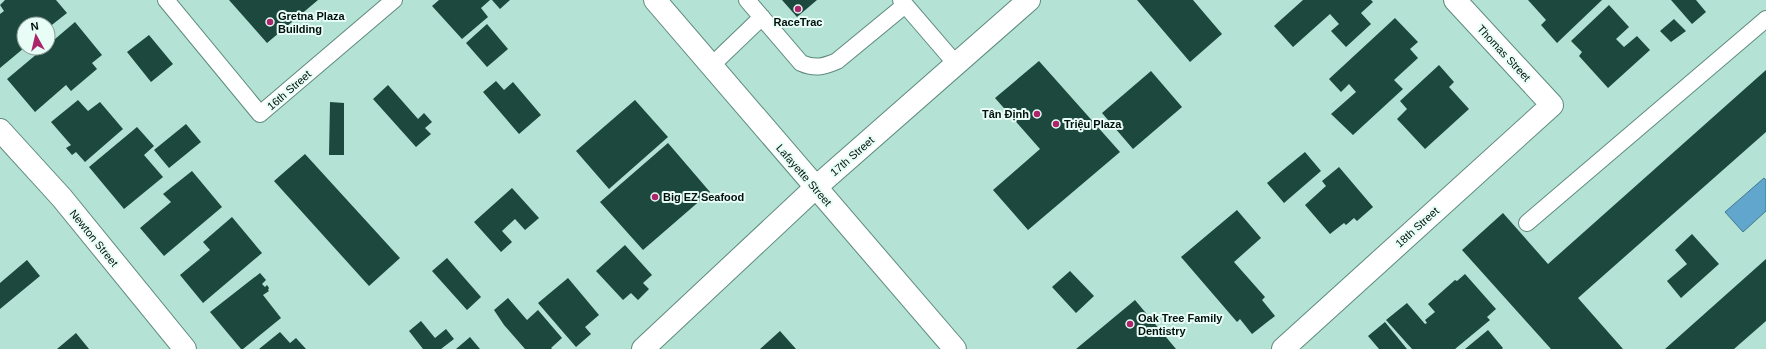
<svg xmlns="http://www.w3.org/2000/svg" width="1766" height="349" font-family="Arial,sans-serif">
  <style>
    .water { fill: #61a6cc; stroke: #447993 }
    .building { fill: #1d483d }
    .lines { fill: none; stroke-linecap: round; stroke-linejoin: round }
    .lane-casing { stroke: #5e8a7d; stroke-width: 18 }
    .street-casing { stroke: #5e8a7d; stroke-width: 24 }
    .highway-casing { stroke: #5e8a7d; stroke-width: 24 }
    .lane { stroke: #fff; stroke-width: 16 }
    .street { stroke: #fff; stroke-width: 22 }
    .highway { stroke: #fff; stroke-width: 22 }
    .poi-dot { fill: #ac256b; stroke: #e7fdf6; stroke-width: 1.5 }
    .labels { text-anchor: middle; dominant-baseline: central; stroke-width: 4; stroke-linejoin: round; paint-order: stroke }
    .poi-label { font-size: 11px; font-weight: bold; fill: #02110d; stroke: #e7fdf6; text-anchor: start }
    .street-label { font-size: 11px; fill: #02110d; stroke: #e7fdf6 }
  </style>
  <rect width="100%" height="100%" fill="#b4e2d4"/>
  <path class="water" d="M1764 178 1766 180V211L1743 232 1725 212Z"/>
  <path class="building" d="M5 0H56L67 13 48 28V24H24V48L0 68V14L4 11 0 5Z
    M229 0H318L267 43Z
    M439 0H490L481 8 488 17 462 39 432 6Z
    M492 0H510L500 9Z
    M782 0H817L797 17Z
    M1137 0H1193L1222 34 1190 62Z
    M1303 0H1371L1373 2 1361 13 1371 24 1346 47 1331 31 1339 24 1330 14 1293 47 1274 26Z
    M1528 0H1602L1557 43 1541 25 1546 20Z
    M1671 0H1696L1706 12 1692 24Z
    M1609 5 1629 27 1616 39 1624 47 1637 36 1650 50 1608 88 1579 56 1582 52 1571 41Z
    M1395 18 1418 42 1410 49 1418 58 1394 80 1403 89 1353 135 1331 114 1356 92 1349 84 1341 92 1329 79Z
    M1674 19 1686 31 1671 42 1660 31Z
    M75 22 102 55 92 63 97 69 71 91 66 85 35 112 7 79 44 48H48V45Z
    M487 24 508 49 487 67 466 43Z
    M149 35 173 64 151 82 127 52Z
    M1039 61 1120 152 1028 230 993 190 1040 149 995 98Z
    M1439 65 1454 82 1449 87 1469 109 1425 149 1397 119 1407 109 1400 101Z
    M1766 70V132L1578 298 1623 349H1551L1462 250 1503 213 1548 264Z
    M1151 71 1182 107 1133 149 1102 113Z
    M496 81 504 90 513 82 541 115 519 134 483 92Z
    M388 85 418 119 424 113 432 122 425 128 431 134 416 147 373 99Z
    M78 100 88 111 100 102 123 129 85 162 76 152 72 155 66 148 71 145 51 122Z
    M635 100 668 137 609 189 576 151Z
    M330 102 344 103V155H329Z
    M186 124 201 142 169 168 154 150Z
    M137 127 154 146 144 155 163 177 124 209 89 167Z
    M668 143 710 192 643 250 600 202Z
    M1305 152 1321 171 1284 203 1267 183Z
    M305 154 400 258 369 286 274 181Z
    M1339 167 1373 207 1357 221 1354 218 1346 225 1344 223 1330 234 1305 205 1326 186 1322 181Z
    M192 171 222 207 164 256 140 228 171 202 163 194Z
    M512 188 539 218 525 230 515 219 502 231 512 242 501 252 474 222Z
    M1237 210 1261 238 1234 262 1265 297 1262 300 1275 316 1252 334 1240 319 1237 322 1181 257Z
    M232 217 262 253 203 303 180 275 210 250 203 242Z
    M1692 234 1719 264 1681 298 1667 281 1687 264 1675 250Z
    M625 245 652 275 643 283 649 289 638 300 631 293 623 300 596 271Z
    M447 258 481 297 467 310 432 271Z
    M1766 259V321L1734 349H1665Z
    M27 260 40 276 0 309V283Z
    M1070 271 1094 296 1076 313 1052 287Z
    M260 273 266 280 262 284 265 287 267 285 269 288 268 290 269 291 263 295 281 318 243 349H241L210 312Z
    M1465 274 1496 309 1487 317 1490 320 1455 349H1412L1386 320 1407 303 1425 324 1427 323 1425 320 1435 312 1428 304 1455 280 1457 281Z
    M568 278 599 315 585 327 591 334 576 347 538 303Z
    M508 298 527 320 538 310 562 338 551 348 552 349H525L504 325 494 310Z
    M1135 300 1176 349H1076Z
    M421 321 435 338 446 329 454 339 441 349H423L409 331Z
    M1385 322 1407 349H1379L1368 336Z
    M1488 330 1503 348 1502 349H1465Z
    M780 331 796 349H760Z
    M280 332 290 343 296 338 306 349H259Z
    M76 333 89 349H57Z
    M470 337 480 349H456Z"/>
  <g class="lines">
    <g class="lane-casing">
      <path id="lane" d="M166 0 260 114 394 0
        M747 0 801 63C815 69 823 67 837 61L905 5
        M901 0 956 64
        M711 66 762 17
        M1527 223 1766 19"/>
    </g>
    <g class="street-casing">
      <path id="street" d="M0 130 62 198 185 349
        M643 349 815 188 1029 0
        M1283 349 1552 105 1455 0"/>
    </g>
    <g class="highway-casing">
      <path id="highway" d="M655 0 955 349"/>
    </g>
    <use href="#lane" class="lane"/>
    <use href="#street" class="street"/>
    <use href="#highway" class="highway"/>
  </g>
  <g class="poi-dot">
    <circle cx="798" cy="9" r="4"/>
    <circle cx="270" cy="22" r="4"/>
    <circle cx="1037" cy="114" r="4"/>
    <circle cx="1056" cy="124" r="4"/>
    <circle cx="655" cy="197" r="4"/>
    <circle cx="1130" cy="324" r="4"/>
  </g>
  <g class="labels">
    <g class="poi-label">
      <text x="278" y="16">Gretna Plaza<tspan x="278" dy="13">Building</tspan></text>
      <text x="798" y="22" text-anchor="middle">RaceTrac</text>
      <text x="1029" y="114" text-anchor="end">Tân Định</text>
      <text x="1064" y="124">Triệu Plaza</text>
      <text x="663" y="197">Big EZ Seafood</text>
      <text x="1138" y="318">Oak Tree Family<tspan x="1138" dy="13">Dentistry</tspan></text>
    </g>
    <g class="street-label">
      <text transform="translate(1504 53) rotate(47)">Thomas Street</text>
      <text transform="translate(289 90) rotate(-41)">16th Street</text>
      <text transform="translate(852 156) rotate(-41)">17th Street</text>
      <text transform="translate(804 175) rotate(49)">Lafayette Street</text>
      <text transform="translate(1417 227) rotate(-42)">18th Street</text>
      <text transform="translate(94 238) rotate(51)">Newton Street</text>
    </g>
  </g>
  <g transform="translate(36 36) rotate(352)"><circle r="19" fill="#e7fdf6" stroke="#8b9f99"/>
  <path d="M0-3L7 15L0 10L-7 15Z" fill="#ac256b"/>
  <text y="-6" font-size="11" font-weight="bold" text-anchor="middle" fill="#02110d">N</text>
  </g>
</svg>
